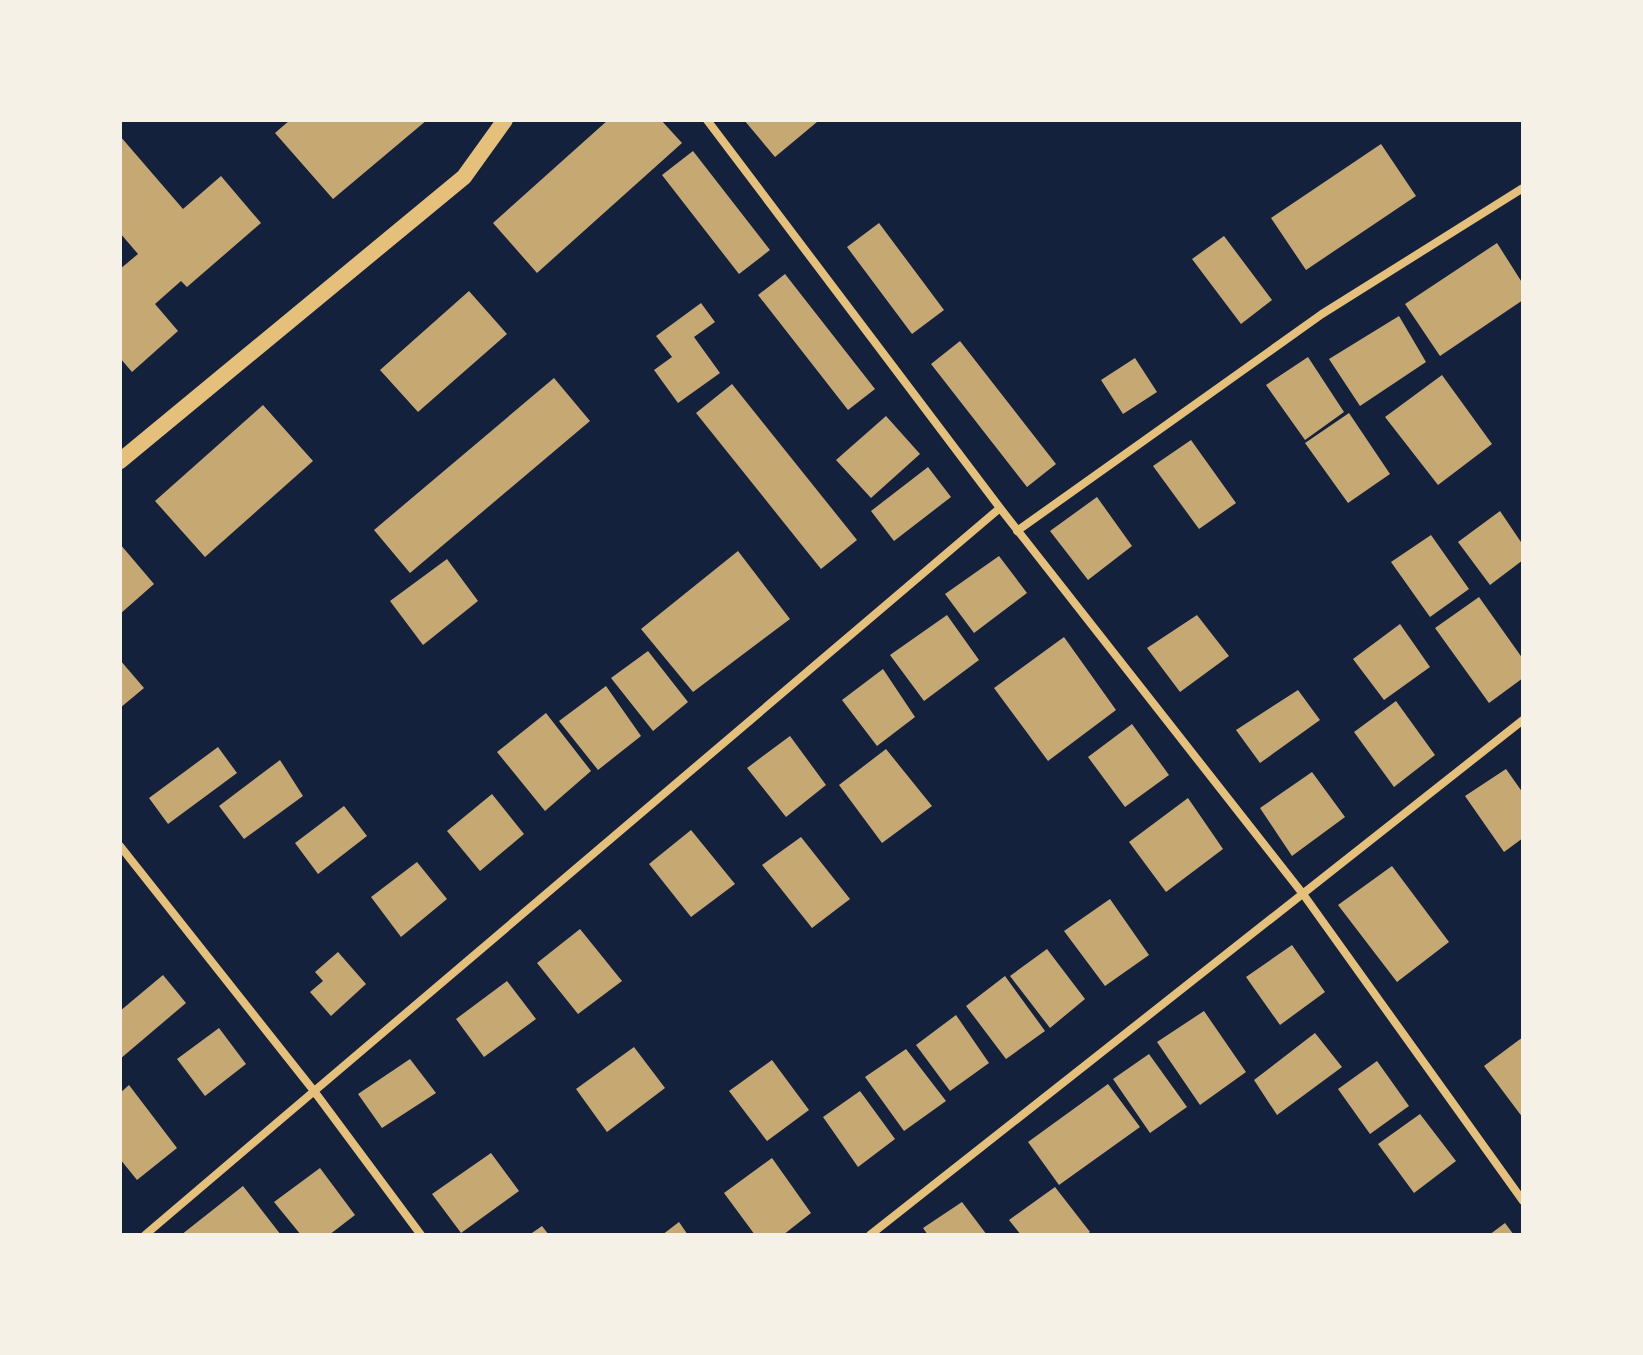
<svg xmlns="http://www.w3.org/2000/svg" width="1643" height="1355" font-family="Overpass,sans-serif">
  <style>
    .building { fill: #c6a872 }
    .lines { fill: none; stroke-linecap: round; stroke-linejoin: round }
    .minor { stroke: #e5c07b; stroke-width: 8 }
    .secondary { stroke: #e5c07b; stroke-width: 16 }
  </style>
  <rect width="100%" height="100%" fill="#14213d"/>
  <path class="building" d="M290 120H427L333 199 275 133Z
    M608 120H661L682 143 537 273 493 223Z
    M744 120H816L817 122 775 157Z
    M120 136 183 209 221 176 261 223 187 287 181 281 155 304 178 331 132 372 120 358V269L138 254 120 233Z
    M1381 144 1416 196 1306 270 1271 218Z
    M693 151 770 250 739 274 662 175Z
    M879 223 944 310 912 334 847 247Z
    M1224 236 1272 300 1241 324 1192 259Z
    M1497 243 1523 284V300L1440 356 1405 304Z
    M785 274 875 389 848 410 758 295Z
    M469 291 507 334 418 412 380 370Z
    M701 303 715 322 694 337 720 373 678 403 654 370 672 357 656 336Z
    M1399 316 1426 362 1360 406 1329 359Z
    M960 341 1056 464 1027 487 931 364Z
    M1308 357 1344 412 1305 440 1266 385Z
    M1135 358 1157 392 1123 414 1101 380Z
    M1442 375 1492 444 1438 485 1385 417Z
    M554 378 590 421 410 573 374 530Z
    M732 384 857 540 821 569 696 413Z
    M263 405 313 461 205 557 155 501Z
    M1349 413 1390 474 1348 503 1305 443Z
    M886 416 920 454 871 498 836 460Z
    M1191 440 1236 503 1199 529 1153 466Z
    M928 467 951 497 894 541 871 511Z
    M1097 497 1132 546 1088 580 1050 531Z
    M1500 511 1523 545V560L1490 585 1458 542Z
    M1431 535 1469 589 1430 617 1391 562Z
    M120 544 154 584 120 614Z
    M738 551 790 619 693 692 641 629Z
    M999 556 1027 593 974 633 945 594Z
    M447 559 478 601 423 645 390 601Z
    M1479 597 1523 659V678L1489 703 1435 628Z
    M947 615 979 660 924 701 890 655Z
    M1197 615 1229 656 1180 692 1147 648Z
    M1400 624 1430 667 1384 700 1353 659Z
    M1064 637 1116 710 1048 761 994 688Z
    M648 651 688 702 653 731 611 678Z
    M120 660 144 688 120 708Z
    M883 669 915 717 877 746 842 700Z
    M606 686 641 736 598 770 559 721Z
    M1298 690 1320 720 1260 763 1236 730Z
    M1396 701 1435 755 1394 787 1354 732Z
    M546 713 591 771 545 811 497 752Z
    M1132 724 1169 775 1125 807 1088 757Z
    M790 736 826 785 786 817 747 768Z
    M218 747 237 773 168 824 149 798Z
    M886 749 932 806 882 843 839 785Z
    M280 760 303 796 244 839 219 806Z
    M1506 769 1523 793V838L1504 852 1465 796Z
    M1312 772 1345 817 1292 856 1260 808Z
    M492 794 524 834 480 871 447 831Z
    M1188 798 1223 849 1166 892 1129 842Z
    M344 806 367 836 318 874 295 843Z
    M691 830 735 884 691 917 649 864Z
    M801 837 850 899 812 928 762 865Z
    M417 862 447 899 401 937 371 897Z
    M1392 866 1449 942 1397 982 1338 905Z
    M1110 899 1149 955 1105 986 1064 931Z
    M580 929 622 981 578 1014 537 963Z
    M1292 945 1325 992 1280 1025 1246 977Z
    M1047 949 1085 999 1050 1028 1010 976Z
    M338 952 366 984 331 1016 310 992 323 981 315 972Z
    M163 975 186 1003 120 1059V1011Z
    M1005 976 1045 1031 1006 1059 966 1006Z
    M507 981 536 1019 484 1057 456 1019Z
    M1204 1011 1246 1072 1200 1105 1157 1042Z
    M956 1015 989 1063 950 1091 916 1045Z
    M219 1028 246 1064 205 1096 177 1059Z
    M1315 1033 1342 1067 1277 1115 1254 1080Z
    M1523 1037V1118L1484 1066Z
    M634 1047 665 1088 607 1132 576 1089Z
    M906 1049 946 1101 904 1131 865 1077Z
    M1149 1054 1187 1107 1150 1133 1113 1079Z
    M410 1059 436 1093 382 1128 358 1094Z
    M772 1060 809 1110 767 1141 729 1091Z
    M1377 1061 1409 1106 1370 1134 1338 1089Z
    M1108 1084 1140 1127 1059 1185 1028 1142Z
    M129 1085 177 1148 137 1180 120 1159V1093Z
    M860 1091 895 1139 858 1167 823 1117Z
    M1420 1114 1456 1161 1414 1193 1378 1144Z
    M491 1153 519 1191 461 1233 432 1194Z
    M772 1158 811 1213 783 1235H755L724 1193Z
    M320 1168 355 1215 329 1235H301L274 1202Z
    M243 1186 281 1235H181Z
    M1055 1187 1090 1232 1086 1235H1021L1009 1220Z
    M962 1202 987 1235H928L923 1228Z
    M679 1222 688 1235H662Z
    M1505 1223 1514 1235H1489Z
    M542 1226 549 1235H529Z"/>
  <g class="lines">
    <path class="minor" d="M707 120 1000 508 1303 894 1523 1201
      M1017 531 1322 314 1523 188
      M120 846 314 1091 421 1235
      M145 1235 1000 508
      M870 1235 1523 720"/>
    <path class="secondary" d="M120 461 464 177 505 120"/>
  </g>
  <rect width="1643" height="1355" fill="none" stroke="#f6f1e7" stroke-width="244"/>
</svg>
